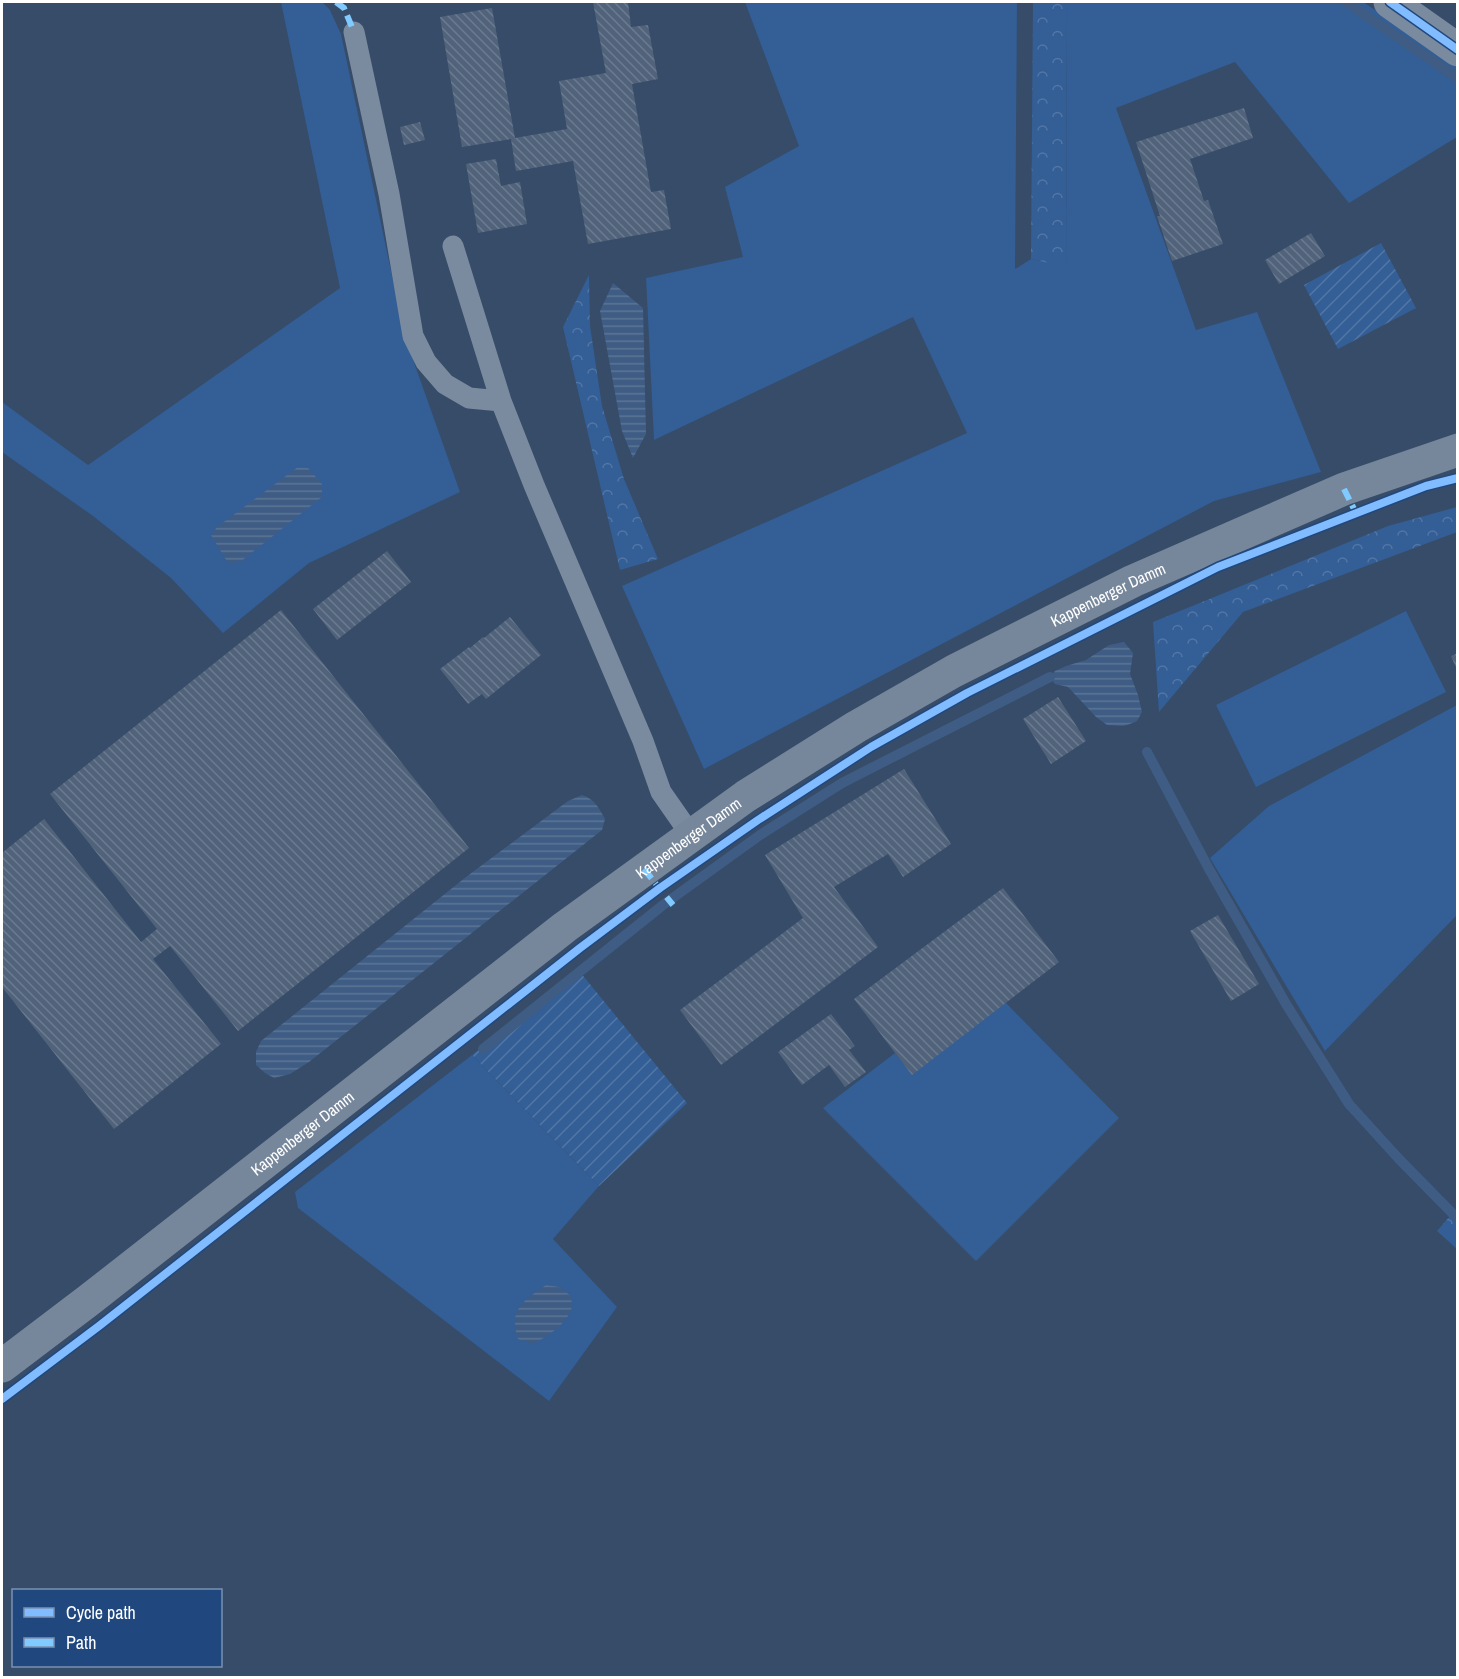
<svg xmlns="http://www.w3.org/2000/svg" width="1459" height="1679" font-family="'Archivo Narrow',sans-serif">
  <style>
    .green { fill: #335e96 }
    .forest { fill: url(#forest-crowns) }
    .garden { fill: url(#garden-furrows) }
    .water { fill: url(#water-rules) }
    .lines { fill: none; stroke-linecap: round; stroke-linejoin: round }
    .stream { stroke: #3f5d84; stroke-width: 10 }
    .building { fill: url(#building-back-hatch) }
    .lane { stroke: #7b8b9f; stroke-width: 21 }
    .street { stroke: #7b8b9f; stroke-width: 33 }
    .secondary { stroke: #77879b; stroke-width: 33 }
    .quiet { stroke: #80caff; stroke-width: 6; stroke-dasharray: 12 6; stroke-linecap: butt }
    .cycleway-casing { stroke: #20487f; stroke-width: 11 }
    .cycleway { stroke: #80bcff; stroke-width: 8 }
    .labels { text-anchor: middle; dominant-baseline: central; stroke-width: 4.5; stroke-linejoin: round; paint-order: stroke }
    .street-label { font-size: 16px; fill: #fff; stroke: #20487f }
  </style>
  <defs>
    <pattern id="forest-crowns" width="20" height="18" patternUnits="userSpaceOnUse" patternTransform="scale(1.5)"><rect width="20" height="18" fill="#335e96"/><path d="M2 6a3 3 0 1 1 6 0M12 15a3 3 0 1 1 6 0" fill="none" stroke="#5276a6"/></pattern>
    <pattern id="garden-furrows" width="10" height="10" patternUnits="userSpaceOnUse" patternTransform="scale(1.5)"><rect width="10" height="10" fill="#335e96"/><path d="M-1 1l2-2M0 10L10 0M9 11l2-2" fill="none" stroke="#5276a6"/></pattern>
    <pattern id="water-rules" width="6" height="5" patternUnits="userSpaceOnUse" patternTransform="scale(1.5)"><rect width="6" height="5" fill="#3f5d84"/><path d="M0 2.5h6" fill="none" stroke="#5c7596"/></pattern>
    <pattern id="building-back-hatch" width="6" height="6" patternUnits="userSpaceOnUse" patternTransform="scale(1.5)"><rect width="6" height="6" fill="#51637b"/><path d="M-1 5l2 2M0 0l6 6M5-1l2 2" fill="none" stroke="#6b7a8f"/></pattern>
  </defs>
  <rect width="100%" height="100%" fill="#364c69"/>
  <path class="green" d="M281 2H322L330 10 341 34 405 337 460 492 309 563 223 633 171 578 93 516 2 452V402L88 465 340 288Z
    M745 2H1017L1015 269 1031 259 1066 266 1067 2H1363L1457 64V137L1349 203 1235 62 1116 108 1196 330 1257 312 1321 472 1214 501 704 769 622 586 967 433 913 317 654 440 646 278 743 257 725 187 799 146Z
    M1406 611 1446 692 1256 787 1216 705Z
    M1457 705V915L1325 1051 1210 858 1269 806Z
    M1005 1002 1119 1118 976 1261 823 1108 895 1053 912 1074Z
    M472 1055 599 1186 553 1239 617 1307 549 1401 298 1208 295 1192Z"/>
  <path class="forest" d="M1033 2H1067L1066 267 1031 259Z
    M589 275 590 326 602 406 624 479 658 559 620 570 563 327Z
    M1457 507V532L1243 612 1159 712 1153 622 1388 526Z
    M1457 1208V1249L1437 1231Z"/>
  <path class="garden" d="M1381 243 1416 308 1338 349 1304 285Z
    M580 972 687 1103 599 1186 472 1055Z"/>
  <path class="water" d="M613 283 643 308 646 434 633 458 622 431 600 311Z
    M298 467 308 468 322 484V497L240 562 228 563 211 535 217 527Z
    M1124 642 1133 653 1130 674 1138 695 1142 712 1137 721 1130 724 1123 726 1107 725 1096 717 1068 687 1055 684 1050 677 1055 671 1066 666 1086 660 1109 645Z
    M582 795C595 799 599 808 605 819L602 830 309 1062 290 1074 274 1078 265 1073 256 1065V1052L261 1041 466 877 568 801Z
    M546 1285 559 1287 571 1296C571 1300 572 1303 572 1306 569 1323 546 1338 532 1344L518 1339C508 1310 523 1301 546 1285Z"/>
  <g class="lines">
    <path class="stream" d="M1346 2 1458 78
      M1147 752 1209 869 1286 1004 1349 1104 1399 1159 1458 1219
      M483 1049 663 905 760 835 842 783 1050 677"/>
  </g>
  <path class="building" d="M593 2H628L631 27 648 25 658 79 632 84 651 192 664 190 671 229 588 244 573 161 516 171 511 139 462 147 440 17 492 8 515 138 567 129 559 81 606 73Z
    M1244 108 1253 138 1190 159 1204 201 1208 200 1223 244 1172 261 1157 216H1160L1136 142Z
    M420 122 425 140 404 145 400 127Z
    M496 159 501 186 520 182 527 224 478 233 466 164Z
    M1311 233 1325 256 1279 284 1265 260Z
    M387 551 411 582 337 640 313 609Z
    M281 610 469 848 238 1031 170 946 153 959 221 1044 114 1129 2 987V853L44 819 141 942 157 929 50 794Z
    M510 617 541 655 486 699 482 694 468 704 440 669 469 647 470 648 483 637 484 638Z
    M1458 653V672L1451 656Z
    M1058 697 1086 741 1051 764 1023 719Z
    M904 769 951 844 903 877 888 854 834 887 878 947 721 1065 680 1010 803 918 765 855Z
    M1003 888 1059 962 912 1075 854 999Z
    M1218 915 1259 984 1231 1001 1190 931Z
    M831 1014 855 1046 849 1050 866 1072 845 1087 829 1065 802 1085 778 1052Z"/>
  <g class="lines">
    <path class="lane" d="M354 32 389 194 413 336 426 362 445 384 469 398 501 401
      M453 246 501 401 534 485 643 741 661 792 691 835"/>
    <path class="street" d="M1390 2 1458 50"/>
    <path class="secondary" id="s1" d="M2 1366 89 1300 565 927 746 796 856 727 954 671 1133 581 1344 489 1458 450"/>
    <path class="quiet" d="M336 2 344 8 354 32
      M1344 489 1356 513
      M644 869 673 905"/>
    <g class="cycleway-casing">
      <path id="cycleway" d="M1390 2 1458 50
        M2 1399 99 1326 580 948 660 888 758 820 871 747 967 693 1218 567 1426 486 1458 478"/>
    </g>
    <use href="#cycleway" class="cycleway"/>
  </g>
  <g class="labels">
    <g class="street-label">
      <text stroke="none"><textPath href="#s1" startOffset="1352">Kappenberger Damm</textPath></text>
      <text stroke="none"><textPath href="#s1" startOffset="866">Kappenberger Damm</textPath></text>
      <text stroke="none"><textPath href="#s1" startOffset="380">Kappenberger Damm</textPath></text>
    </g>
  </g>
  <rect width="1459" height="1679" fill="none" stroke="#ffffff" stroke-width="6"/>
  <rect x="12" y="1589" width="210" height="78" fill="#20487f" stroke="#7991b2" stroke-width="1.5"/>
  <rect x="24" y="1608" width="30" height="9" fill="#80bcff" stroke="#7991b2" stroke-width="1.5"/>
  <text x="66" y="1619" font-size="18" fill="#ffffff">Cycle path</text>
  <rect x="24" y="1638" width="30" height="9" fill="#80caff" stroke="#7991b2" stroke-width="1.5"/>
  <text x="66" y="1649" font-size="18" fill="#ffffff">Path</text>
</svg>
